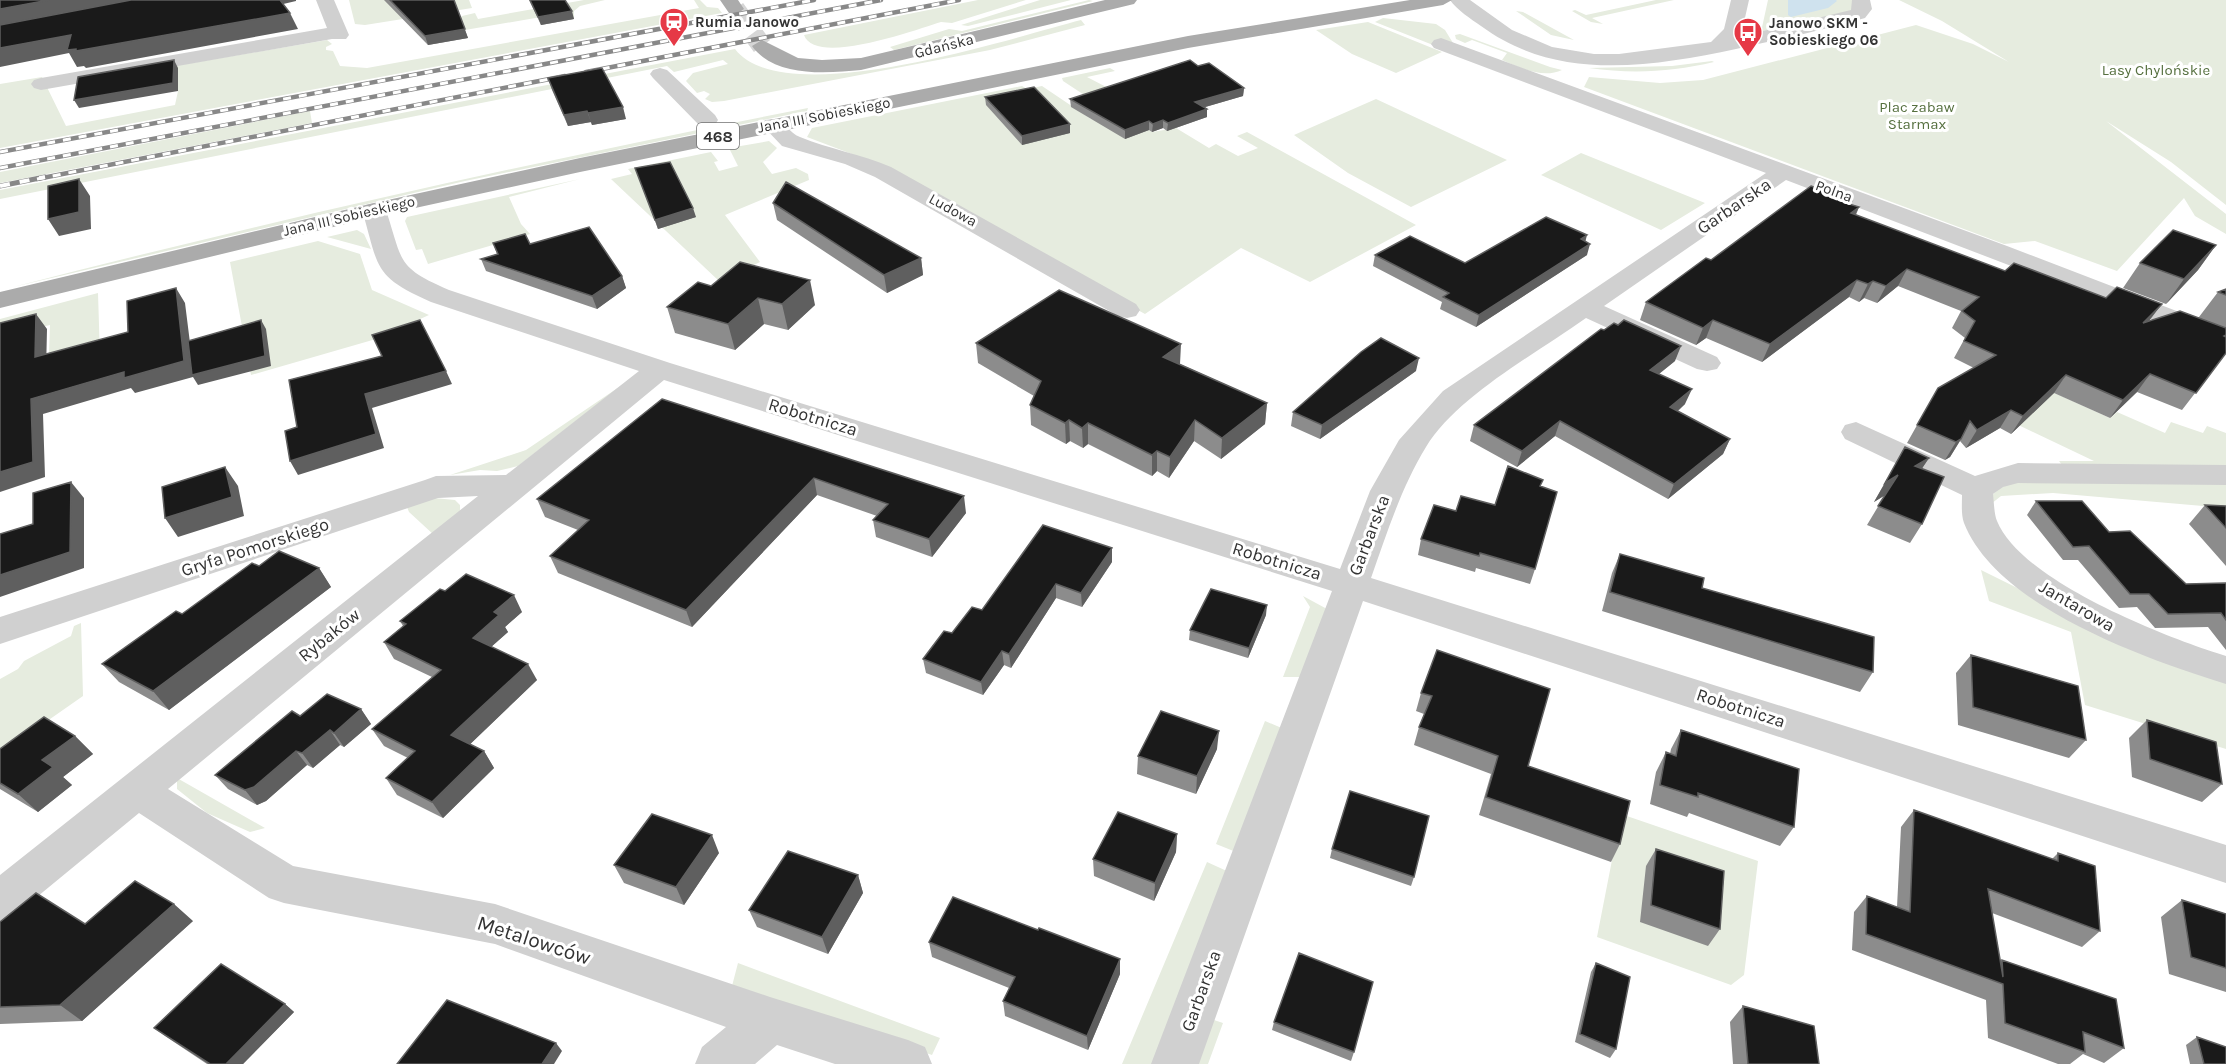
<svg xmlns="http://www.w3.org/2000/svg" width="2226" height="1064" font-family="Karla,sans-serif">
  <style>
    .green { fill: #e6ecdf }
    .water { fill: #cfe2ee }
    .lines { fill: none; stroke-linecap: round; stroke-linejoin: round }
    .major-tunnel { stroke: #d6d6d6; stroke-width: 20; stroke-dasharray: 20 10; stroke-linecap: butt }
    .minor { fill: #d0d0d0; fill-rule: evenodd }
    .major { fill: #ababab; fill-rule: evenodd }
    .rail-far1-casing { stroke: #888; stroke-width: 4.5 }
    .rail-casing { stroke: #888; stroke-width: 5 }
    .rail-far1 { stroke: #fff; stroke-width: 3; stroke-dasharray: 8; stroke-linecap: butt }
    .rail { stroke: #fff; stroke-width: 4; stroke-dasharray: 10; stroke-linecap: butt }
    .wall { fill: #8c8c8c }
    .shaded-wall { fill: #5f5f5f }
    .building { fill: #1a1a1a; stroke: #5f5f5f; stroke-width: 1.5 }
    .labels { text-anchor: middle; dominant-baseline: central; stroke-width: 6; stroke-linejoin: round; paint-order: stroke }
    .far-poi-label { font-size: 15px; font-weight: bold; fill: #333; stroke: #fff; text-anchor: start }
    .far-street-label { font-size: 15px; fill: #333; stroke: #fff }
    .far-park-label { font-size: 15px; fill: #56703f; stroke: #fff }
    .shield { fill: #fff; stroke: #707070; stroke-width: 1.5 }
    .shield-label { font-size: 16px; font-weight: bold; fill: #333 }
    .street-label { font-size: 18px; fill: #333; stroke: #fff }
    .near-street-label { font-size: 21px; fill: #333; stroke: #fff }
  </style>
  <rect width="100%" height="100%" fill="#fff"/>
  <path class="green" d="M349 0H469L472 8 365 25 355 24Z
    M584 0H605L580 6 574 11V19L570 12 465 30 460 19 462 16 475 13 478 19Z
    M694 0H700L707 7 718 8 722 13 0 148V84L42 77 66 126 175 105 178 91 174 66 327 40 332 44 326 47V50L333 51 340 66 367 68 699 8Z
    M978 0H1026L952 23 941 22C918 29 815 67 804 35Z
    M1040 0H1071L968 26 961 25Z
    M1089 0 1093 1 894 50 890 47 949 29 962 31Z
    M1656 0H1674L1592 18 1603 24 1591 22 1572 11 1575 10 1586 15Z
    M1768 0H1853L1854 8 1850 11 1745 36 1742 35 1743 29 1761 32Z
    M1899 0H2226V205L2171 162 2106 121 2226 214V234L2195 216 2184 198 2117 271 2035 241 2004 244 1584 87 1589 77 1660 83 1703 80 1916 25 1973 44 2009 62 1942 21Z
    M1516 11 1523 12 1574 40 1597 45 1551 35Z
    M1383 18 1436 24 1445 30 1453 43 1433 45 1375 22Z
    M1081 20 1085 25 990 50 724 101 712 102 705 99 710 94 704 91 697 93 686 81 693 73 728 64 723 60 674 72 667 66 0 199V190L735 49C784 113 1011 38 1081 20Z
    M1368 22 1442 52 1396 73 1352 54 1316 30Z
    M1460 34 1550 67 1562 70C1543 79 1520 68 1502 60L1507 53 1472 40 1465 43 1456 39 1455 35Z
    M1712 61 1714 62C1672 72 1632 74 1589 68L1672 66Z
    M1110 68 1115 71 1087 77 1116 92 1095 102 1063 81 1062 78Z
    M1022 86 1027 89 1042 86 1091 119 1143 126 1152 132 1176 128 1209 148 1216 144 1238 156 1258 148 1237 136 1247 132 1416 225 1310 282 1241 248 1145 314 865 159 807 137 812 128Z
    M1376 99 1507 160 1411 207 1348 173 1294 135Z
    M808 108 807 111 465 181 13 287C277 219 541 160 808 108Z
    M310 111 312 123 0 183V172Z
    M769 141 777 148 763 162 772 174 796 168 808 174 809 180 725 215 760 262 720 282 611 179 632 174 628 169 711 152 718 161 714 162 719 171 738 166 729 148Z
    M1581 153 1705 203 1661 230 1541 175Z
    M580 179 509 197 521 224 530 234 428 264 422 249 416 250 405 221 407 217Z
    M357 230 364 234 371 249 327 237Z
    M318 241 360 254 372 290 429 315 376 339 251 375 230 262Z
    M98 293 100 357 49 354 50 325 0 337V319Z
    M2017 376 2110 418 2117 412 2165 433 2171 422 2203 433 2207 426 2226 433V471L2065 469 2059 461H2094L1987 410Z
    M622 385 518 466 497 471 480 470 450 475 526 450Z
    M2020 481H2226V508L2053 493 2001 496 1991 504 1990 497 2001 487Z
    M434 498 455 500 460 505V511L434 535 409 512 407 507Z
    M1981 570 2082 620 2226 676V749L2085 705 2071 632 1989 601Z
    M1303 596 1327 609 1303 677H1283L1310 607Z
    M81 623 83 696 0 754V679L18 669 24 661 71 636 74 626Z
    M1265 721 1284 729 1236 852 1216 844Z
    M177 778 265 828 250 832 207 813 177 789Z
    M1621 814 1758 861 1744 975 1731 985 1597 937Z
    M1207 862 1229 872 1152 1064H1122Z
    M738 963 940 1038 932 1055 732 986Z
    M1214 1020 1223 1023 1208 1064H1196Z"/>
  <path class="water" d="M1788 0H1836L1837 1 1828 8 1791 17 1788 15Z"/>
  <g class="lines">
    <path class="major-tunnel" d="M735 9 762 46"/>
    <path class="minor" d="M316 0H334L349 35 346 39H332L41 90 34 88 31 84 34 80 41 78 327 28Z
      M1450 0H1470L1512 30 1552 47 1594 54H1619L1711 42 1724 29 1731 0H1749L1742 31 1738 37 1851 10 1852 0H1870L1872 9 1865 18 1847 23C1810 33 1773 41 1736 49 1650 67 1557 82 1481 26 1471 19 1457 10 1450 0Z
      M1441 38 2007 246 2226 330V348L1786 180 1604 306 1717 357 1721 363 1717 369 1707 371 1697 369 1586 318C1537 353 1457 396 1426 447 1401 488 1387 533 1371 578L2226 845V883L1363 601 1199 1064H1151L1332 591 664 380 168 789 293 866 495 904 770 997 908 1040 925 1047 932 1064H835L777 1045 755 1064H695L702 1047 726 1027 495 944 284 903 269 898 139 813 15 915 0 921V875L478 496 438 498 0 644V617L425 480 436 476 506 475 639 371 431 302C372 276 379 267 362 210L366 205 374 203 382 205 386 210C403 262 396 267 449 290L670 363 1340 569 1370 491 1399 440 1443 391 1766 173 1434 48 1431 44 1434 40Z
      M660 68 667 70 715 115 718 120 715 125H699L653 78 650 74 653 70Z
      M773 119C785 121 789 133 800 137 829 149 861 154 891 167L1136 304 1140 310 1136 316 1127 318 1118 316 875 177 845 164 782 146 762 125 765 120Z
      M1856 422 1975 476 2018 463 2226 465V485L2018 483 2003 487 1993 494C1994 502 1994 514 1997 521 2021 581 2167 638 2226 656V684C2146 659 1997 607 1964 523 1961 515 1962 504 1962 495L1845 439 1841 432 1845 425Z"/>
    <path class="major" d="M720 0H738L744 9 735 15 729 13Z
      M1105 0H1137L1134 4 861 70C827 73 775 78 752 46L762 40 798 58 822 60 861 58Z
      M1410 0H1452L1443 5 1188 48 580 172 374 217 0 308V292L374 203 580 158 1188 36Z"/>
    <g class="rail-far1-casing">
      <path id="rail-far1" d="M586 72 959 0
        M0 152 814 0
        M0 168 881 0
        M37 179 565 76"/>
    </g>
    <g class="rail-casing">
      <path id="rail" d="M0 186 45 177"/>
    </g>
    <use href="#rail-far1" class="rail-far1"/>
    <use href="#rail" class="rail"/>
  </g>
  <path class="wall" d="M384 0H454L468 38 428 45Z
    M529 0H565L574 19 541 25Z
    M1198 66 1244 88 1243 96 1205 107 1207 109V117L1167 131 1163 128 1152 132 1149 130 1125 139 1071 107 1070 99Z
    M548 78 626 119 592 125 591 122 568 126 552 90Z
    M985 97 1070 133 1022 145 986 105Z
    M635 168 696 217 658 229Z
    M1852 201 1850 204 1859 207 1856 215 2005 271 2150 321 2199 317 2218 292 2226 289V353L2182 410 2137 392 2110 418 2054 393 2011 434 2000 428 1966 448 1960 441 1950 457 1945 460 1907 443 1938 388 1974 368 1954 358 1965 338 1952 328 1961 311 1898 286 1877 303 1864 298 1859 302 1849 297 1762 362 1706 338 1696 345 1640 320 1646 302 1711 260Z
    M773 203 921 258 923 275 887 293 777 220Z
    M1585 242 1587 255 1476 327 1440 309 1442 302 1373 266 1375 255 1465 263Z
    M493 243 622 276 626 288 597 309 486 271 481 259 497 254Z
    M2216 245 2198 270 2166 304 2123 288 2140 263Z
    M711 286 815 305 788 330 764 324 735 350 675 333 667 307Z
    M976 343 1180 364 1267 403 1265 424 1221 459 1194 441 1169 478 1157 471 1152 476 1088 444 1083 448 1070 441 1066 444 1031 425 1030 405 1034 396 978 363Z
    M1675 361 1659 374 1685 404 1678 411 1730 439 1723 454 1668 499 1555 436 1517 467 1470 441 1474 425Z
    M1416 371 1320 439 1291 426 1293 412Z
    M662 399 966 513 932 557 876 537 873 520 877 516 817 495 692 627 558 573 550 556 578 530 545 517 537 499Z
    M1905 447 1929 458 1922 468V524L1910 543 1867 525 1885 495 1874 502Z
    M1541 486 1535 569 1530 584 1476 568 1475 572 1418 555 1421 539 1456 511 1495 505Z
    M2036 501 2109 532 2186 584 2226 583V650L2208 627 2155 628 2137 607 2119 608 2078 560H2063L2027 515Z
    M2205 505 2226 506V566L2189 524Z
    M1620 554 1702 588 1873 672 1860 692 1602 611 1612 573Z
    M1112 562 1082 607 1056 598 1011 668 1004 665 983 695 926 673 923 659 952 633 982 610Z
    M319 568 331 587 169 710 119 682 102 664 182 614Z
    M445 591 522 612 505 627 508 632 491 647 537 680 470 744 484 751 494 768 443 818 397 795 386 778 408 758 384 746 372 729 432 677 394 659 384 642 403 626 400 621Z
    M1266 615 1248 658 1189 640 1190 630Z
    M1437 650 1528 766 1620 844 1611 862 1479 815 1491 774 1414 745 1419 727 1424 714 1416 711 1421 693Z
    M1971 655 2086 740 2069 758 1958 725 1956 673Z
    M361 709 371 724 344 747 340 745 313 768 307 765 266 801 257 805 228 789 215 775 300 716Z
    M2147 720 2222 784 2202 802 2132 777 2129 738Z
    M1681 730 1794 827 1780 846 1689 813 1687 817 1650 804 1656 772 1666 752 1670 754 1671 749Z
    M75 736 93 754 63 777 72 785 38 812 0 789V749Z
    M1217 749 1196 794 1137 774 1138 756Z
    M1914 810 2052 859 2058 853 2100 931 2082 947 1992 913 2000 961 2002 960 2124 1048 2104 1063 2083 1054 2070 1064H2058L1988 1038 1986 1000 1852 950 1854 912 1867 896 1897 907 1901 827Z
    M1177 834 1176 852 1154 901 1094 876 1093 859Z
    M1332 849 1414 877 1411 886 1330 858Z
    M1656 849 1720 929 1708 946 1640 922 1646 866Z
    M719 853 684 905 624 883 614 865Z
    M858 875 863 893 828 954 757 927 749 910Z
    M2182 900 2226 914V992L2169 974 2161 917Z
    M193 921 82 1021 0 1024V922L85 924Z
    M1038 930 1120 974 1088 1050 1005 1016 1003 1001 1009 988 932 957 929 942Z
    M1596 963 1616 1049 1610 1058 1575 1042 1591 972Z
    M285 1004 294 1012 243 1064H207L165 1036 154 1028Z
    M1743 1006 1819 1064H1733L1730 1022Z
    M1274 1022 1354 1052 1351 1061 1272 1030Z
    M2197 1037 2226 1064H2190L2186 1045Z"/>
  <path class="shaded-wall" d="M49 0H142L0 27V9Z
    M276 0H296V1L279 5Z
    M454 0 468 38 428 45 425 36Z
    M572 11 574 19 541 25 538 17Z
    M290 13 298 29 86 68 84 66 77 67 69 53 0 67V48L71 35Z
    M174 60 178 68V91L79 108 74 100Z
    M1244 88 1243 96 1195 110V102Z
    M623 107 626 119 592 125 588 113Z
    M1207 109V117L1167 131 1168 123Z
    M587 111 591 122 568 126 564 115Z
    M1163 120V128L1152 132 1153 124Z
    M1149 121V130L1125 139V130Z
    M1070 124V133L1022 145V136Z
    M79 179 90 196 91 229 59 236 48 219Z
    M1859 207 1851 224V213Z
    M693 208 696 217 658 229 655 220Z
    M1587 235 1584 247 1581 239Z
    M1590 244 1587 255 1476 327 1479 315Z
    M2216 245 2198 270 2166 304 2184 279Z
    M921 258 923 275 887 293 884 275Z
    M1907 269 1898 286 1877 303 1886 286Z
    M622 276 626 288 597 309 592 296Z
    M810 280 815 305 788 330 782 304Z
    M1857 280 1849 297 1762 362 1770 344Z
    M1873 281 1864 298 1859 302 1868 284Z
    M176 288 185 303 194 375 261 320 266 329 271 366 198 385 193 377 135 393 131 388 43 414 45 477 0 492V472L31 399 124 372Z
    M758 298 764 324 735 350 728 324Z
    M2162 304 2149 321 2143 323Z
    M36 314 47 329 46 372 35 357Z
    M1713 320 1706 338 1696 345 1703 328Z
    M1181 344 1180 364 1163 377V357Z
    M1681 346 1675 361 1645 385 1650 370Z
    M1419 358 1416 371 1320 439 1322 425Z
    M446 371 452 384 372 408 384 448 298 475 290 461 365 394Z
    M2150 374 2137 392 2110 418 2123 400Z
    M2066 375 2054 393 2011 434 2023 416Z
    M1692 389 1685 404 1664 423 1670 407Z
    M1267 403 1265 424 1221 459 1222 438Z
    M2011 410 2000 428 1966 448 1977 430Z
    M1069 420 1070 441 1066 444 1065 423Z
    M1195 420 1194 441 1169 478 1170 457Z
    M1560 421 1555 436 1517 467 1522 451Z
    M1088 423V444L1083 448 1082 428Z
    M1730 439 1723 454 1668 499 1674 484Z
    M1961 439 1950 457 1945 460 1956 442Z
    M1157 451V471L1152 476V455Z
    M1929 458 1917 476 1915 466Z
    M225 467 238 486 244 516 178 537 165 518Z
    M1898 475 1887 494 1874 502 1885 483Z
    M814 478 817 495 692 627 686 610Z
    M71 482 84 498V568L0 597V575Z
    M964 496 966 513 932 557 929 539Z
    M1112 548V562L1082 607 1081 593Z
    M319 568 331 587 169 710 153 691Z
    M1056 584V598L1011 668 1009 654Z
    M514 595 522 612 505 627 508 632 482 655 473 638 494 612Z
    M1267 605 1266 615 1248 658 1249 648Z
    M1002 651 1004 665 983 695 981 682Z
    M528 664 537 680 462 752 451 735Z
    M361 709 371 724 344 747 334 733Z
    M330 730 340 745 313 768 302 753Z
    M1219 731 1217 749 1196 794 1197 776Z
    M75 736 93 754 63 777 72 785 38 812 18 794 42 760Z
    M296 751 307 765 266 801 257 805 245 790Z
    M484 751 494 768 443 818 432 802Z
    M1177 834 1176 852 1154 901 1155 883Z
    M712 835 719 853 684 905 676 887Z
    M858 875 863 893 828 954 822 937Z
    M174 904 193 921 82 1021 60 1005Z
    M1120 959V974L1088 1050 1087 1036Z
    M285 1004 294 1012 243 1064H226Z
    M556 1043 562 1051 554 1064H542Z"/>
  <path class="building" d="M0 0H49L0 9Z
    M131 0H280L290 13 76 51V49L67 50 71 35 0 48V25Z
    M390 0H454L465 29 425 36Z
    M530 0H565L572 11 538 17Z
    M174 60 173 83 74 100 78 77Z
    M1190 60 1198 66 1209 63 1244 88 1195 102 1207 109 1168 123 1163 120 1153 124 1149 121 1125 130 1070 99Z
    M602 68 623 107 588 113 587 111 564 115 548 78Z
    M1034 87 1070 124 1022 136 985 97Z
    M670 162 693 208 655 220 635 168Z
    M79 179V212L48 219V186Z
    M786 182 921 258 884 275 773 203Z
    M1811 186 1852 201 1849 204 1859 207 1851 213 2005 271 2014 263 2106 298 2117 287 2162 304 2143 323 2180 311 2226 328V335L2224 336 2226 337V353L2196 393 2150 374 2123 400 2066 375 2023 416 2011 410 1977 430 1970 421 1961 439 1956 442 1917 425 1938 388 1996 355 1964 341 1975 321 1962 311 1979 297 1907 269 1886 286 1873 281 1868 284 1857 280 1770 344 1713 320 1703 328 1646 302 1706 258 1711 260Z
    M1546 217 1587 235 1581 239 1590 244 1479 315 1443 297 1449 293 1375 255 1410 236 1465 263Z
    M589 227 622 276 592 296 481 259 498 254 493 243 525 234 530 244Z
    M2173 230 2216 245 2184 279 2140 263Z
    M740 262 810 280 782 304 758 298 728 324 667 307 698 282 711 286Z
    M176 288 184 361 124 378V372L31 399 33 462 0 472V323L36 314 35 357 128 332 127 301Z
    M2226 289V295L2218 292Z
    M1059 290 1181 344 1163 357 1267 403 1222 438 1195 420 1170 457 1157 451 1152 455 1088 423 1082 428 1069 420 1065 423 1030 405 1041 381 976 343Z
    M261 320 265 356 192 375 188 341Z
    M420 320 446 371 365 394 376 434 290 461 285 431 297 427 289 380 382 356 372 335Z
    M1624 320 1681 346 1650 370 1692 389 1670 407 1730 439 1674 484 1560 421 1522 451 1474 425 1601 329 1604 330 1614 323 1618 325Z
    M1381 338 1419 358 1322 425 1293 412 1361 352Z
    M662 399 964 496 929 539 873 520 888 504 814 478 686 610 550 556 589 520 537 499Z
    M1905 447 1929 458 1915 466 1944 477 1922 524 1878 506 1898 475 1885 483Z
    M1508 466 1543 480 1540 486 1557 492 1535 569 1480 553 1479 556 1421 539 1434 505 1456 511 1461 496 1495 505Z
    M225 467 232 497 165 518 162 487Z
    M71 482 70 552 0 575V534L33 524V493Z
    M2036 501H2082L2109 532 2130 531 2186 584 2226 583V620L2221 613 2168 614 2149 594H2130L2089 546 2073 547Z
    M2205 505 2226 506V528Z
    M1043 525 1112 548 1081 593 1056 584 1009 654 1002 651 981 682 923 659 944 631 952 633 972 607 982 610Z
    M279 551 319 568 153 691 102 664 176 611 182 614 252 563 259 566Z
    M1620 554 1704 578 1702 588 1874 637 1873 672 1610 592Z
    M466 574 514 595 494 612 499 615 473 638 528 664 451 735 484 751 432 802 386 778 415 751 372 729 441 670 384 642 406 624 400 621 440 589 445 591Z
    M1211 589 1267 605 1249 648 1190 630Z
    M1437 650 1550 689 1528 766 1630 801 1620 844 1486 797 1498 756 1419 727 1432 696 1421 693Z
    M1971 655 2078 686 2086 740 1973 707Z
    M327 694 361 709 334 733 330 730 302 753 296 751 254 787 245 790 215 775 292 711 300 716Z
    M1161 711 1219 731 1197 776 1138 756Z
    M44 717 75 736 42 760 53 767 18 794 0 783V749Z
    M2147 720 2216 742 2222 784 2150 759Z
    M1681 730 1799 769 1794 827 1698 793V797L1660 785 1666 752 1676 756Z
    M1350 791 1429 816 1414 877 1332 849Z
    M1914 810 2058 861V853L2095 866 2100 931 1988 889 2003 977 2002 960 2116 999 2124 1048 2083 1032 2085 1052 2005 1023 2003 984 1866 934 1867 896 1910 912Z
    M1118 812 1177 834 1155 883 1093 859Z
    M652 814 712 835 676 887 614 865Z
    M1656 849 1724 871 1720 929 1651 905Z
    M788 851 858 875 822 937 749 910Z
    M135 881 174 904 60 1005 0 1007V922L36 893 85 924Z
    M953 897 1038 930 1039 928 1120 959 1087 1036 1003 1001 1015 977 929 942Z
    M2182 900 2226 914V968L2191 957Z
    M1299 953 1373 982 1354 1052 1274 1022Z
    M1596 963 1630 977 1616 1049 1580 1034Z
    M221 964 285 1004 226 1064H210L154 1028Z
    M447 1000 556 1043 542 1064H397Z
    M1743 1006 1814 1026 1819 1064H1748Z
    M2197 1037 2226 1047V1064H2204Z"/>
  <defs>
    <g id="station-pin" transform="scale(1.5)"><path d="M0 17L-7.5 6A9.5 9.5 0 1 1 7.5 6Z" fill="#e63946" stroke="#fff"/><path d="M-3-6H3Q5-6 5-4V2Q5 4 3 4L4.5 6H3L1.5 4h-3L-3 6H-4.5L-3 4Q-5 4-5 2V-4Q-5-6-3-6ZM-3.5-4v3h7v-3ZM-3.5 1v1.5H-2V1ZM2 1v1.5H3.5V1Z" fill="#fff"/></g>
    <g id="bus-pin" transform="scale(1.5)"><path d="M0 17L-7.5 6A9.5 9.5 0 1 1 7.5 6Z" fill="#e63946" stroke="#fff"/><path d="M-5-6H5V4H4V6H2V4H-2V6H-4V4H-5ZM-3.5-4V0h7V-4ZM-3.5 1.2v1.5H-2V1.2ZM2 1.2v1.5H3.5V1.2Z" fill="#fff"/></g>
  </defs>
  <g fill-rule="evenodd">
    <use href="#station-pin" x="674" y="22"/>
    <use href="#bus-pin" x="1748" y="32"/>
  </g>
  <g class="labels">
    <g class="far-poi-label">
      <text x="695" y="22">Rumia Janowo</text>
      <text x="1769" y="23">Janowo SKM -<tspan x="1769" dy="17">Sobieskiego 06</tspan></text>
    </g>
    <g class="far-street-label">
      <text transform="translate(944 46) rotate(-14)">Gdańska</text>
      <text transform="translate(824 115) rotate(-11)">Jana III Sobieskiego</text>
      <text transform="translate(1834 191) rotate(20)">Polna</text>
      <text transform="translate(953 210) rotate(29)">Ludowa</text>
      <text transform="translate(349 216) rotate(-13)">Jana III Sobieskiego</text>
    </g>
    <g class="far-park-label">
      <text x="2156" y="70">Lasy Chylońskie</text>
      <text x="1917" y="107">Plac zabaw<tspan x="1917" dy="17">Starmax</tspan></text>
    </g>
    <rect class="shield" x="697" y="123" width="42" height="26" rx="4.5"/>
    <g class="shield-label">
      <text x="718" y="136">468</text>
    </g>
    <g class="street-label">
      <text transform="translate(1734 206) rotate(-34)">Garbarska</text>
      <text transform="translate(813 417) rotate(17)">Robotnicza</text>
      <text transform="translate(1369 535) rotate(-69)">Garbarska</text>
      <text transform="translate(255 547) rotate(-18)">Gryfa Pomorskiego</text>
      <text transform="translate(1277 561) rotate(17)">Robotnicza</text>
      <text transform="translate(2077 606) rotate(30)">Jantarowa</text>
      <text transform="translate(329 635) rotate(-39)">Rybaków</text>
      <text transform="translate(1741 708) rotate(18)">Robotnicza</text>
      <text transform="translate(1201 991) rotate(-70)">Garbarska</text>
    </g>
    <g class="near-street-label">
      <text transform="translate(534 940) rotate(18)">Metalowców</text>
    </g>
  </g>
</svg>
